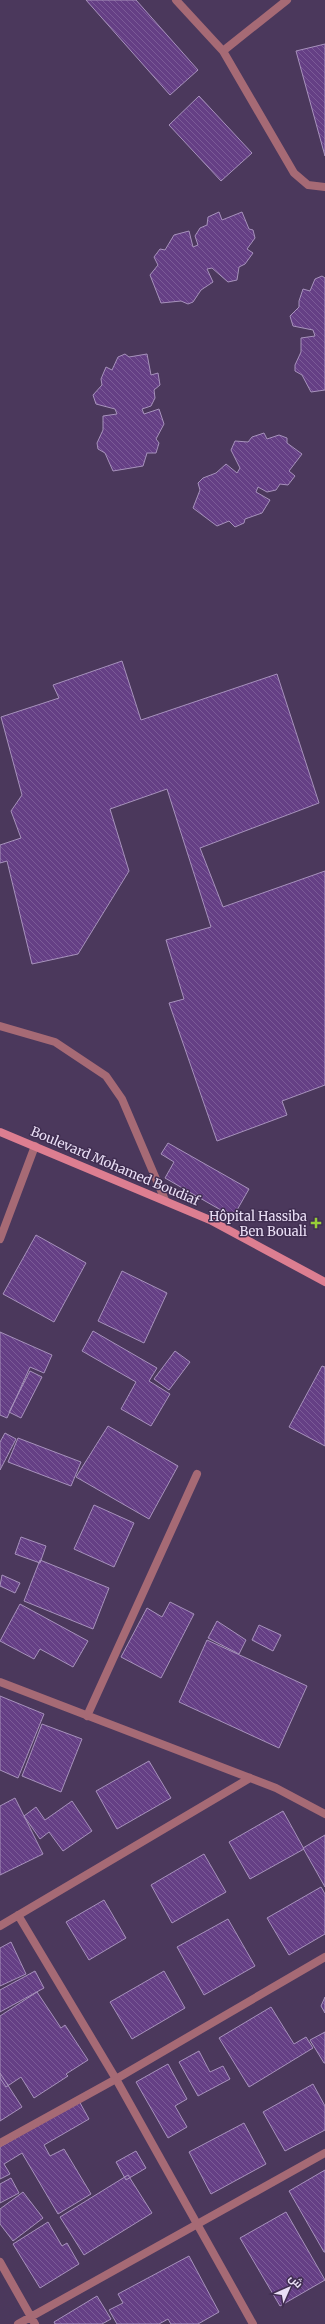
<svg xmlns="http://www.w3.org/2000/svg" width="325" height="2324" font-family="Merriweather,Cairo,serif">
  <style>
    .building { fill: url(#building-back-hatch); stroke: #a792bc }
    .lines { fill: none; stroke-linecap: round; stroke-linejoin: round }
    .lane { stroke: #a66a75; stroke-width: 8 }
    .street { stroke: #a66a75; stroke-width: 8 }
    .secondary { stroke: #dd7e91; stroke-width: 8 }
    .poi-dot { fill: #97cc38; stroke: #402e51; stroke-width: 1.5 }
    .labels { text-anchor: middle; dominant-baseline: central; stroke-width: 3; stroke-linejoin: round; paint-order: stroke }
    .street-label { font-size: 13px; fill: #e9def5; stroke: #402e51 }
    .poi-label { font-size: 13px; fill: #e9def5; stroke: #402e51; text-anchor: end }
  </style>
  <defs>
    <pattern id="building-back-hatch" width="6" height="6" patternUnits="userSpaceOnUse"><rect width="6" height="6" fill="#653f85"/><path d="M-1 5l2 2M0 0l6 6M5-1l2 2" fill="none" stroke="#7b5a97"/></pattern>
  </defs>
  <rect width="100%" height="100%" fill="#4b385c"/>
  <path class="building" d="M86 0H136L198 70 170 95Z
    M325 44V156L296 51Z
    M199 96 252 153 221 181 169 125Z
    M219 212 222 220 242 212 249 229 253 230 255 238 247 249 253 253 245 264 239 267 237 280 228 282 212 268 207 269 213 282 201 290 193 302 188 304 181 301 161 303 150 275 158 265 154 257 160 249 165 250 174 235 189 231 193 247 198 245 195 236 200 228 207 225 208 217Z
    M322 276 325 278V390L311 392 302 375 295 371V365L301 352V338L315 336 313 330 293 326 290 316 299 307V301L303 289 310 291 315 279Z
    M125 354 129 357 147 354 151 375 158 373 160 385 154 390 155 398 151 406 142 409 144 414 159 409 164 424 156 439 159 443 156 453H147L143 466 113 471 105 453 98 449 97 443 103 430V416L117 414 115 409 96 404 93 395 102 385 101 379 106 367 112 370 118 357Z
    M264 433 267 439 279 435 287 438V443L302 454 289 471 295 476 288 485 280 484 276 490 267 492 258 487 256 492 270 500 262 513 245 519 244 523 235 527 229 521 217 526 193 508 200 490 198 483 203 478 216 473 226 464 237 473 240 468 231 450 235 441 248 442 252 437Z
    M122 661 141 720 277 674 319 803 200 848 223 907 325 871V1085L282 1101 287 1115 217 1141 169 1003 184 999 166 940 211 927 167 789 110 809 129 871 78 954 32 964 7 861 0 863V845L21 838 11 811 22 795 1 717 59 698 53 685Z
    M168 1143 249 1189 233 1217 165 1178 174 1162 161 1154Z
    M36 1235 86 1263 54 1322 3 1294Z
    M122 1271 167 1293 144 1343 98 1321Z
    M93 1331 157 1368 149 1381 170 1394 151 1426 121 1409 136 1382 82 1351Z
    M0 1332 52 1355 44 1373 30 1367 7 1418 0 1415Z
    M175 1351 190 1362 169 1390 154 1379Z
    M322 1366 325 1367V1446L289 1427Z
    M30 1371 42 1377 21 1418 9 1412Z
    M108 1426 178 1466 149 1519 76 1477Z
    M5 1433 16 1439 0 1470V1442Z
    M18 1438 81 1462 71 1486 8 1462Z
    M94 1505 134 1523 114 1567 74 1549Z
    M21 1537 46 1546 40 1563 15 1554Z
    M40 1560 109 1588 93 1629 24 1601Z
    M2 1575 20 1583 15 1593 0 1586Z
    M170 1602 194 1614 161 1678 121 1657 147 1608 162 1617Z
    M20 1604 88 1641 73 1667 40 1649 34 1659 0 1641Z
    M217 1621 246 1640 239 1654 208 1638Z
    M259 1625 281 1635 273 1651 252 1640Z
    M207 1640 307 1686 279 1748 179 1702Z
    M0 1696 44 1714 18 1778 0 1770Z
    M42 1724 82 1739 61 1792 22 1776Z
    M149 1761 171 1798 117 1829 96 1791Z
    M15 1798 43 1854 0 1875V1806Z
    M72 1801 92 1831 63 1851 49 1832 40 1839 24 1816 36 1807 45 1820Z
    M283 1811 304 1849 250 1879 229 1842Z
    M325 1835V1887L303 1848Z
    M204 1854 226 1892 172 1923 151 1885Z
    M321 1887 325 1894V1934L289 1955 267 1918Z
    M104 1900 126 1938 89 1960 66 1922Z
    M228 1919 255 1966 204 1995 177 1947Z
    M11 1942 26 1974 0 1986V1948Z
    M35 1971 44 1988 0 2012V1990Z
    M164 1971 185 2008 132 2039 110 2002Z
    M37 1992 61 2028 65 2025 88 2060 66 2074 68 2076 34 2098 21 2077 6 2087 0 2078V2016Z
    M325 1997V2013L321 2006Z
    M271 2007 294 2044 306 2037 313 2048 249 2087 219 2038Z
    M325 2032V2063H324L310 2040Z
    M199 2051 210 2072 223 2066 230 2079 198 2096 179 2062Z
    M168 2064 187 2099 175 2106 187 2127 168 2138 136 2082Z
    M0 2073 22 2107 0 2121Z
    M313 2084 325 2106V2130L285 2151 263 2112Z
    M79 2101 89 2119 44 2145 50 2156 64 2149 91 2194 58 2214 22 2153 4 2164 10 2174 0 2179V2147Z
    M244 2123 266 2164 211 2194 189 2152Z
    M136 2151 146 2168 126 2180 116 2162Z
    M325 2170V2252H324L289 2191Z
    M128 2175 152 2213 84 2255 60 2217Z
    M11 2178 19 2193 0 2203V2184Z
    M23 2192 43 2218 13 2241 0 2224V2209Z
    M286 2212 325 2280 280 2306 240 2238Z
    M48 2222 62 2246 67 2243 79 2264 40 2288 13 2244Z
    M189 2256 219 2312 198 2324H171L168 2319 159 2324H117L109 2310 123 2303 118 2294Z
    M97 2296 111 2319 102 2324H55L54 2322Z"/>
  <g class="lines">
    <path class="lane" d="M176 0 223 51 294 173 308 185 325 187
      M223 51 287 0
      M0 1026 55 1042 106 1076 122 1099 165 1200"/>
    <path class="street" d="M0 1239 35 1146
      M0 1682 276 1788 325 1814
      M87 1716 197 1474
      M18 1915 116 2079 253 2324
      M0 1926 250 1778
      M0 2143 116 2079 325 1957
      M0 2262 35 2324
      M18 2324 325 2153"/>
    <path class="secondary" d="M0 1132 210 1220 325 1282"/>
  </g>
  <path class="poi-dot" d="M314 1217h4v4h4v4h-4v4h-4v-4h-4v-4h4z"/>
  <g class="labels">
    <g class="street-label">
      <text transform="translate(115 1166) rotate(23)">Boulevard Mohamed Boudiaf</text>
    </g>
    <g class="poi-label">
      <text x="307" y="1216">Hôpital Hassiba<tspan x="307" dy="15">Ben Bouali</tspan></text>
    </g>
  </g>
  <g transform="translate(289 2288) rotate(45)" stroke="#402e51" stroke-width="3" paint-order="stroke">
  <path d="M0-3L7 15L0 10L-7 15Z" fill="#e9def5"/>
  <text y="-6" font-size="11" font-weight="bold" text-anchor="middle" fill="#e9def5">ش</text>
  </g>
</svg>
